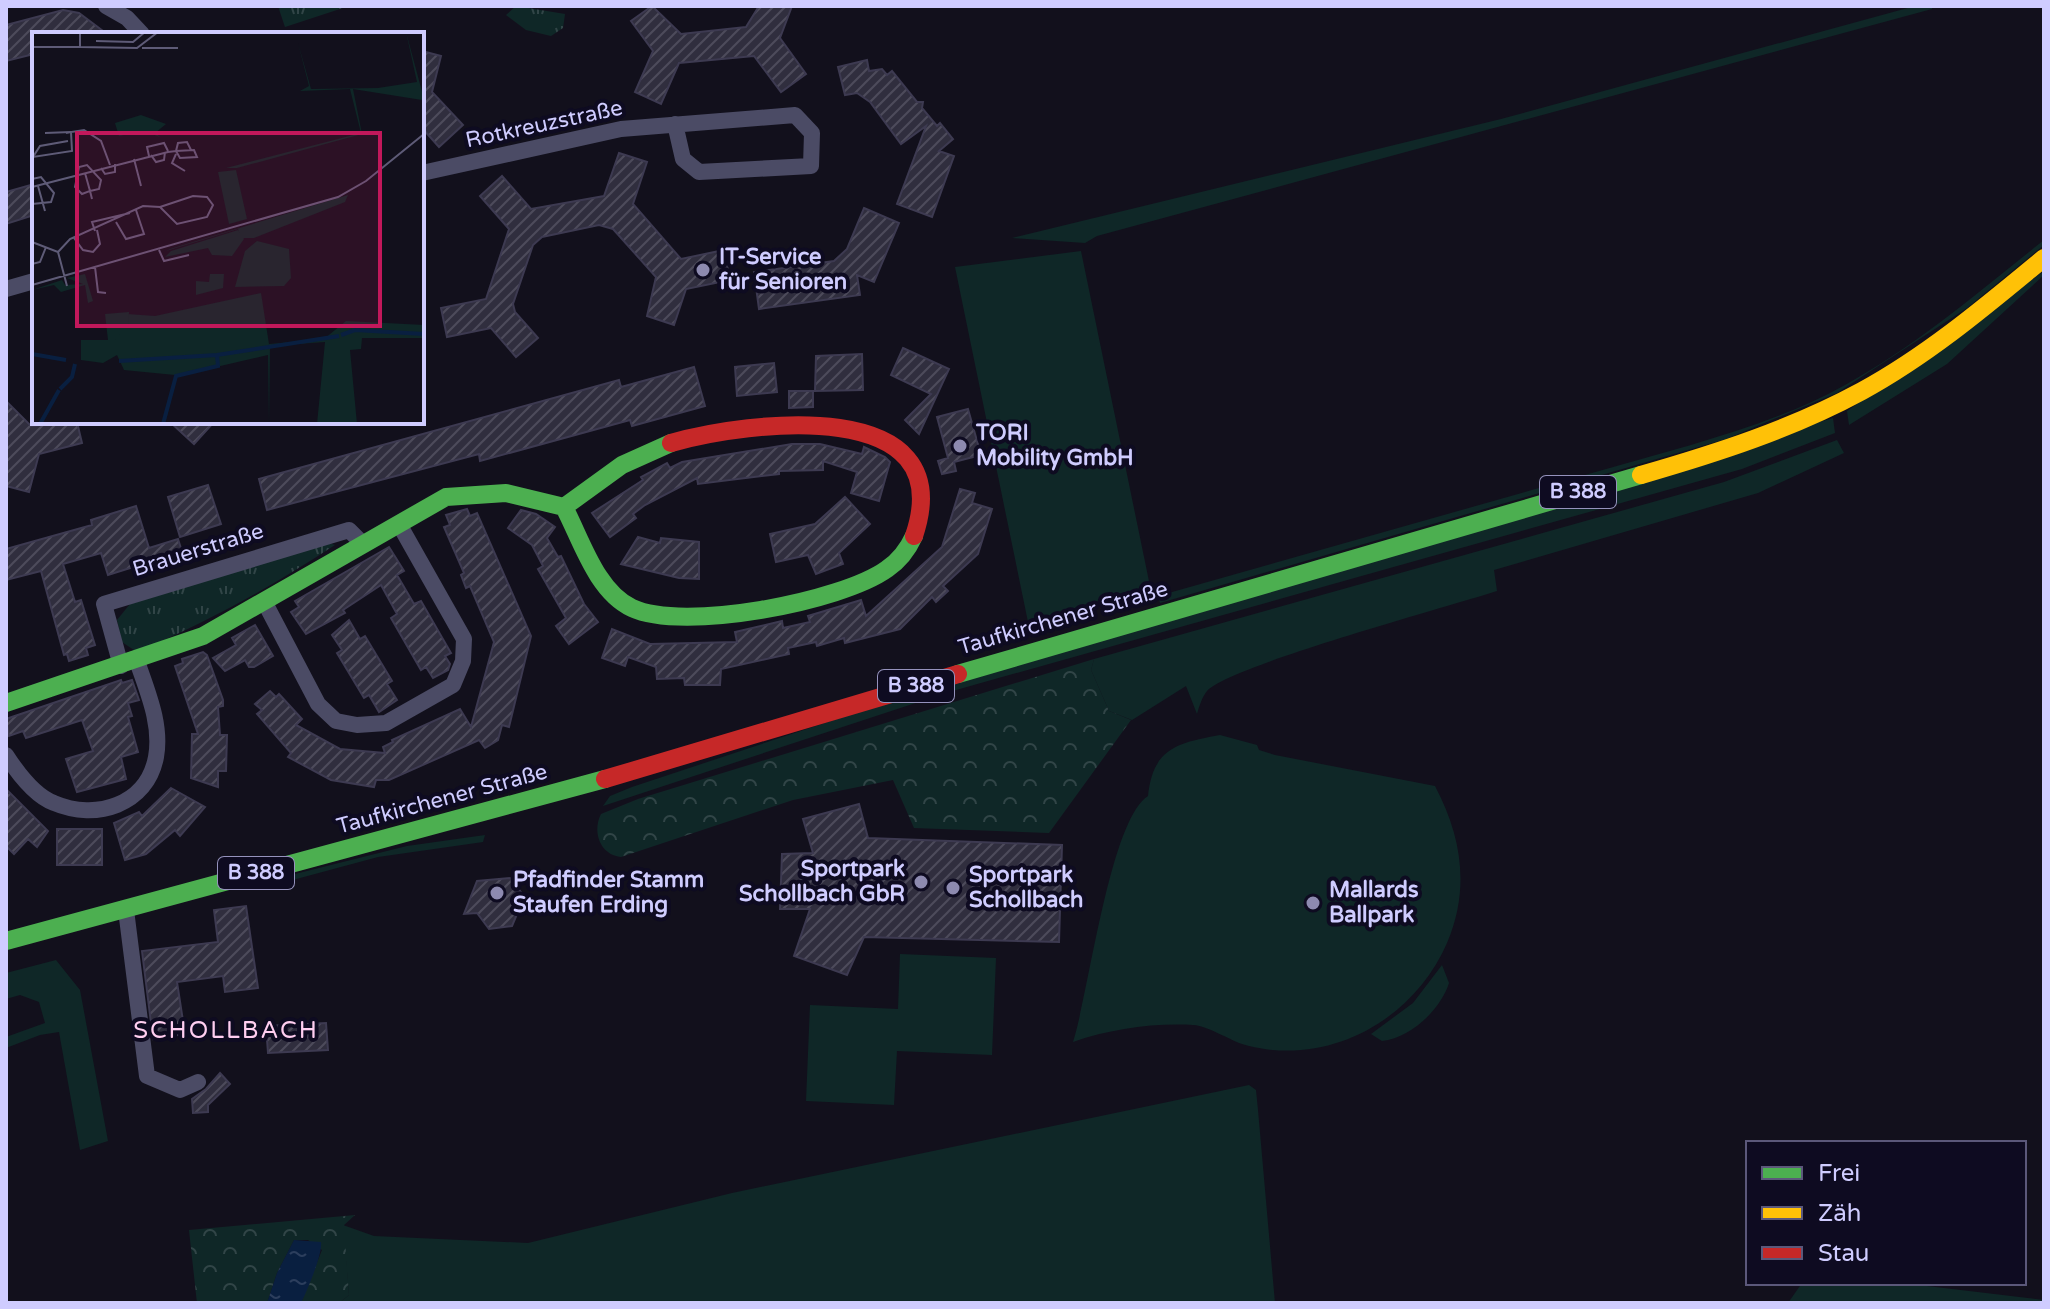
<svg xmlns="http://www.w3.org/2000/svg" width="2050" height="1309" font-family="'Varela Round',sans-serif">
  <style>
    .green { fill: #0f2727 }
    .forest { fill: url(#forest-crowns) }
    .park { fill: url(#park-tufts) }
    .water { fill: url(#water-ripples) }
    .building { fill: url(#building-hatch); stroke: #3d3a51; stroke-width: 2 }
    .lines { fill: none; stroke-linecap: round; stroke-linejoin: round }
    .street { stroke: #4b4b65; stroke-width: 16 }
    .fast { stroke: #4caf50; stroke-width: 18 }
    .slow { stroke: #ffc107; stroke-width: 18 }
    .jam { stroke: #c62828; stroke-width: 18 }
    .poi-dot { fill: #8d8ab0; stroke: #0e0b21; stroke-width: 3 }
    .labels { text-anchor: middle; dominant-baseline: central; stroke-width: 8; stroke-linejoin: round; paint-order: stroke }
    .shield { fill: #0e0b21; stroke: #9592bc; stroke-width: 2 }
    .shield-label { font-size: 20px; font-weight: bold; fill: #cfccff }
    .street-label { font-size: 22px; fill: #cfccff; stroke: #0e0b21 }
    .poi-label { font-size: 22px; font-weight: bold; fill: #cfccff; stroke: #0e0b21; text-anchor: start }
    .neighbourhood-label { font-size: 24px; letter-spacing: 2px; fill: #ffcef0; stroke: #0e0b21 }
    .inset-river { fill: none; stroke: #091f40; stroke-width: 4 }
    .inset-road { fill: none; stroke: #5e5b77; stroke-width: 2 }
    .view { fill: #c2185b; fill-opacity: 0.15; stroke: #c2185b; stroke-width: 4 }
    .inset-edge { fill: none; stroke: #cfccff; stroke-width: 4 }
  </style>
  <defs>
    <pattern id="forest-crowns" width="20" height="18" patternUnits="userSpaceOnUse" patternTransform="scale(2)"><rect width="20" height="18" fill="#0f2727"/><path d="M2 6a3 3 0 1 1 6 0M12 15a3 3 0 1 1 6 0" fill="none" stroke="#314547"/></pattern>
    <pattern id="park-tufts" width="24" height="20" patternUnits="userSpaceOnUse" patternTransform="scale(2)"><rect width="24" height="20" fill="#0f2727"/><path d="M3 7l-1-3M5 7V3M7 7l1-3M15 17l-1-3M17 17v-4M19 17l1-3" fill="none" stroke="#314547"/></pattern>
    <pattern id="water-ripples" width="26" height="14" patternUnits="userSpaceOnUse" patternTransform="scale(2)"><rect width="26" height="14" fill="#091f40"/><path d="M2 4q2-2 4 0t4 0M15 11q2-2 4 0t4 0" fill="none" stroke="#2c3e5d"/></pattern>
    <pattern id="building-hatch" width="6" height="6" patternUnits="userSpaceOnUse" patternTransform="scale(2)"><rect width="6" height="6" fill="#302e3e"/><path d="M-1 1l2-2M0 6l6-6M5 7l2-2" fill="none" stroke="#4d4b5b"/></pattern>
  </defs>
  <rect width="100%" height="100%" fill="#12101c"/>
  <path class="green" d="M1915 6H1932V9L1097 236 1085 243 1012 238 1501 119Z
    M2044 240V245L1967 308 1837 393 1726 439 1160 603 1158 596 1691 445C1744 429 1797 412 1845 385 1917 345 1980 291 2044 240Z
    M1081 251 1150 586 1028 622 955 267Z
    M2044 271V275L1947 364 1849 425 1847 411Z
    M1833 418 1835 433 1742 469 949 692 603 806 610 796 632 787 843 717Z
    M1837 440 1844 453 1758 493 1494 570 1497 591C1451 606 1229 666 1207 691 1202 697 1199 707 1197 714L1186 686 1132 720 1109 711 1091 670 1094 659 1724 482Z
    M1220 735 1257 745 1259 750 1275 755 1435 786C1462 837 1470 889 1447 943 1414 1019 1331 1066 1249 1046 1231 1042 1210 1026 1193 1025 1152 1023 1111 1029 1073 1042 1089 992 1110 820 1148 796 1153 748 1177 743 1220 735Z
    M485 835 483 842 378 857 289 881 282 882 279 878 407 846Z
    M900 954 996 958 992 1055 897 1051 894 1105 806 1101 810 1005 898 1009Z
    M56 960 80 990 108 1141 80 1150 59 1032 40 1035 6 1048V1037L45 1023 39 1002 20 995 6 999V973Z
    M1442 965 1449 983C1441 1009 1411 1038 1382 1041L1371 1034 1413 1003Z
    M1249 1085 1256 1090 1258 1110 1275 1303H339L349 1295 343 1225 374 1236 528 1243 732 1193Z
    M1802 1283H1902L2044 1300V1303H1788Z"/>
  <path class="forest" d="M1094 659 1091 670 1109 711 1131 720 1049 833 914 828 893 780 793 800 621 857C600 855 592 832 601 814L638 799Z
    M355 1215 344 1225 349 1295 339 1303H301L322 1250 308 1240H294L277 1273 267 1303H197L189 1230Z"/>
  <path class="park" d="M278 6H349L285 27Z
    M516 6 565 14 563 28 551 36 526 30 506 15Z
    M329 543 335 545C271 587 208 622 137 652L122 642 117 620 130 604Z"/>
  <path class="water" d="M294 1240 321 1242C323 1253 307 1291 301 1303H267L277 1273Z"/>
  <path class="building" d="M652 6 681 34 746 27 759 6H792L780 38 806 74 781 92 754 56 679 63 661 104 635 92 653 51 631 21Z
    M63 10 79 13 107 34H34V54L6 61V25Z
    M422 51 441 56 432 92 463 125 439 147 422 128Z
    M867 60 869 71 882 69 887 75 892 71 917 102H923L922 108 937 126 940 123 953 139 939 151 954 156 932 217 897 204 926 126 901 144 870 102 857 93 845 95 838 67Z
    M619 153 647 162 633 204 681 259 724 250 730 280 686 289 674 325 647 316 656 277 613 229 599 225 542 237 533 245 513 304 515 312 538 338 516 357 491 328 447 337 441 308 486 299 509 229 480 196 502 176 531 209 604 196Z
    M34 184V215L6 224V192Z
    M864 208 899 223 874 282 857 275 860 295 759 309 754 272 834 261 847 249Z
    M903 348 949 369 919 434 905 420 931 394 891 375Z
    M862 354 863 390 815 391 816 356Z
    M774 363 777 392 737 396 735 367Z
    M694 367 705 406 632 426 630 420 480 461 479 454 267 510 259 479 619 380 621 387Z
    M789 391H813V407L789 408Z
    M6 401 31 426 77 422 82 443 39 454 29 492 6 486Z
    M968 409 981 455 954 462 956 471 942 474 938 461 948 458 937 417Z
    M170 422H214L194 444Z
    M792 444H820L862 454 864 447 885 457 890 462 879 501 851 493 857 472 823 461V470L779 471V474L698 484 697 478 645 505 633 514 636 518 610 537 592 513 643 480 641 477 667 463 670 468 682 462Z
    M208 485 221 524 180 537 168 497Z
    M960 489 975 493 972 503 992 509 978 554 943 586 948 591 936 602 932 597 900 629 845 643 844 638 817 646 816 642 788 648 789 654 721 669 720 685H685L684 678 657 679 656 667 628 657 625 666 602 658 612 629 650 644 737 642 735 632 782 621 783 628 810 622 808 616 861 600 866 616 942 547Z
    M845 497 870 524 839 553 843 564 816 574 808 555 776 562 770 534 815 524Z
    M136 506 149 548 178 539 185 561 146 573 143 564 108 575 101 553 63 564 75 602 81 600 95 645 86 648 88 655 69 661 67 654 64 655 41 571 6 580V549L92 525 91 520Z
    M467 509 470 516 477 513 531 636 509 727 502 725 498 740 485 748 479 740 389 780H376L374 787 331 780 288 757 291 753 257 714 262 710 255 704 270 691 276 697 279 694 302 719 296 725 340 749 385 753 383 747 393 742 392 740 460 709 471 727 494 642 470 586 466 588 461 575 464 573 444 527 450 525 446 515Z
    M521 510 536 514 555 527 547 538 558 557 561 556 584 604 598 622 569 644 556 626 566 618 538 569 543 566 532 545 508 528Z
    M638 537 660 543 661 538 699 542V579L679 578 621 564Z
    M389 547 404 571 397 575 414 604 421 601 451 653 445 656 450 664 448 670 433 678 426 667 421 670 391 618 397 614 381 585 343 610 345 613 306 634 291 612 299 607 295 601Z
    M349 620 360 639 365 636 392 681 387 684 397 700 379 712 369 695 364 698 337 653 342 650 332 635Z
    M255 625 273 656 254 667H249L245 660 225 671 213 658 236 645 232 638Z
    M203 652 207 655 223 700V706L218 707 220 735H227L226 771H218V787L191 778 192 734H198L175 666 183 663 182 659Z
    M121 680 122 683 132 680 139 700 128 703 132 716 128 717 138 752 121 757 126 779 77 792 66 759 93 751 82 720 26 738 23 731 9 736 6 719Z
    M171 788 205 807 180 836 175 830 146 854 125 860 114 823 139 812 142 816Z
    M6 789 48 831 37 847 28 839 14 854 6 846Z
    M859 804 868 838 1062 845 1059 942 864 937 847 975 794 956 810 909H780L782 854 813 853 803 819Z
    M57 829H102V865H57Z
    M510 878 531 905 520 907 512 926 489 929 477 913 464 914 477 881Z
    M246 906 258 988 225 992 223 976 177 982 185 1034 153 1039 142 951 218 942 214 910Z
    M326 1023 328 1050 268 1053 266 1026Z
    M220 1073 230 1084 208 1105V1112L193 1113 192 1099 206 1089Z"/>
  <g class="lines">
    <path class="street" d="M106 6 127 18 142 34
      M422 173 621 129 795 115 812 133 811 166 699 172 683 159 675 124
      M6 289 34 281
      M265 603 318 704 336 721 357 725 386 723 453 685 463 661 464 639 399 524
      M121 666 104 604 349 530 362 543
      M6 755C17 772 35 796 54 803 96 821 147 805 156 757 162 724 147 691 137 661
      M126 910 147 1076 180 1090 198 1082"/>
    <path class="fast" d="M564 507 622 465 671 443
      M958 674 1641 475
      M6 703 203 636 446 497 506 493 564 507C581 539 596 591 632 608 683 632 841 602 887 569 899 561 908 549 914 536
      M6 941 605 779"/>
    <path class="slow" d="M1641 475C1717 453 1792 429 1862 391 1928 355 1986 306 2044 258"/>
    <path class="jam" d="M671 443C748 421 962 394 914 536
      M605 779 958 674"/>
  </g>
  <g class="poi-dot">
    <circle cx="703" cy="270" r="8"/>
    <circle cx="960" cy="446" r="8"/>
    <circle cx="921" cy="882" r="8"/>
    <circle cx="953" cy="888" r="8"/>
    <circle cx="497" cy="893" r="8"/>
    <circle cx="1313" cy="903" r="8"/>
  </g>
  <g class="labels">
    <g class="shield">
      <rect x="1540" y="476" width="76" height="32" rx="6"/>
      <rect x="878" y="670" width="76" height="32" rx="6"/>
      <rect x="218" y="857" width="76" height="32" rx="6"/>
    </g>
    <g class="shield-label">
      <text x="1578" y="492">B 388</text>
      <text x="916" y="686">B 388</text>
      <text x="256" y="873">B 388</text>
    </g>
    <g class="street-label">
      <text transform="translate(544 124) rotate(-12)">Rotkreuzstraße</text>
      <text transform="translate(198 550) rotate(-17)">Brauerstraße</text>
      <text transform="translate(1063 618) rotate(-16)">Taufkirchener Straße</text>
      <text transform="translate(442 799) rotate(-15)">Taufkirchener Straße</text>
    </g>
    <g class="poi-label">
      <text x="719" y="257">IT-Service<tspan x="719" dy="25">für Senioren</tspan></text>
      <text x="976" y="433">TORI<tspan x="976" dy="25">Mobility GmbH</tspan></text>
      <text x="905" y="869" text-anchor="end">Sportpark<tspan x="905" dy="25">Schollbach GbR</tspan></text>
      <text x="969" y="875">Sportpark<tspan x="969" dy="25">Schollbach</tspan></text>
      <text x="513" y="880">Pfadfinder Stamm<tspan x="513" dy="25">Staufen Erding</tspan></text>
      <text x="1329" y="890">Mallards<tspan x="1329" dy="25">Ballpark</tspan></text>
    </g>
    <g class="neighbourhood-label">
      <text x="226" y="1030">SCHOLLBACH</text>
    </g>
  </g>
  <g transform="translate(32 32)">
    <rect width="392" height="392" fill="#12101c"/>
    <path d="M374 0 392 67V77L390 68 321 57 330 102 205 136H194L329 101 318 57 268 59 277 54 266 11 279 57 346 56 385 50ZM204 138 215 187 197 192 186 140ZM316 163 313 170 222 206H209L206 197 134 219 138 217ZM225 209 257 217 259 246 252 254 203 255 213 219ZM53 242 61 269 56 271 53 253 29 260 22 253 0 258 30 248 33 253 51 252 35 246ZM178 242H192L191 256 164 263V249L177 250ZM229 261 237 312 292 307 314 289 392 293V311L390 306H330L329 317 318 318 325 392H285L293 310 238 314 237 392 236 323 145 344 133 392 143 343 92 338 85 323 71 331 49 328V308H76L96 292 95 282 123 284Z" fill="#0f2727"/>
    <path d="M206 198 212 207 200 224 180 223 176 216 133 225 139 219ZM97 280 96 292 83 308H76L73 282Z" fill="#0f2727"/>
    <path d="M109 83 134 92 123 101 128 105 112 99 87 104 83 91Z" fill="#0f2727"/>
    <path class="inset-river" d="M309 303 323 298 392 302M0 322 34 328M87 329 185 323 307 304M28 357 40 345 43 332M8 392 27 358M131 392 144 344 186 334 185 323"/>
    <path class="inset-road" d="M64 9 101 10 113 0M0 15H48V0M48 15 105 16 126 0M110 16H146M13 101 39 100 34 101M36 109 8 114 1 125 40 119 39 100 52 98 69 109 78 133M144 119 146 111 155 110 159 118M144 122 140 131 153 139M119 123 124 130 132 128 133 120M117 124 115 115 132 111 136 119M102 127 109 154M69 136 73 142 83 140V132M53 141 58 159 50 162 43 155 47 135 55 133 69 148 67 157 58 159 60 167M0 147 9 145 22 161 19 170 0 172M6 154 13 179M0 155 136 120 144 119 148 126 165 125 162 118 144 119M84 190 94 207 112 202 104 178M63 199 60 190 98 181M42 206 51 218 61 220 68 212 65 198M0 210 26 220 35 254M127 218 132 229 157 223M26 220 38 207 111 174 128 175 145 192 175 185 181 173 175 165 161 164 128 175M0 232 8 230 14 215M63 235 66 260 74 261M0 253 306 165 334 149 392 102"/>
    <path class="view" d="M45 101H348V294H45Z"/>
    <rect width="392" height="392" class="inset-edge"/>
  </g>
  <rect width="2050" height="1309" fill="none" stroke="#cfccff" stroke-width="16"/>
  <rect x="1746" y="1141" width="280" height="144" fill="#0e0b21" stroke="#5b587a" stroke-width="2"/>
  <rect x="1762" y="1167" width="40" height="12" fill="#4caf50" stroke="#5b587a" stroke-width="2"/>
  <text x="1818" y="1181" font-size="24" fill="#cfccff">Frei</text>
  <rect x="1762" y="1207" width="40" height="12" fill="#ffc107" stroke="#5b587a" stroke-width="2"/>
  <text x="1818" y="1221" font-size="24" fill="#cfccff">Zäh</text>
  <rect x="1762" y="1247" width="40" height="12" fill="#c62828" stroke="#5b587a" stroke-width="2"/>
  <text x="1818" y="1261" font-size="24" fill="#cfccff">Stau</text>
</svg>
